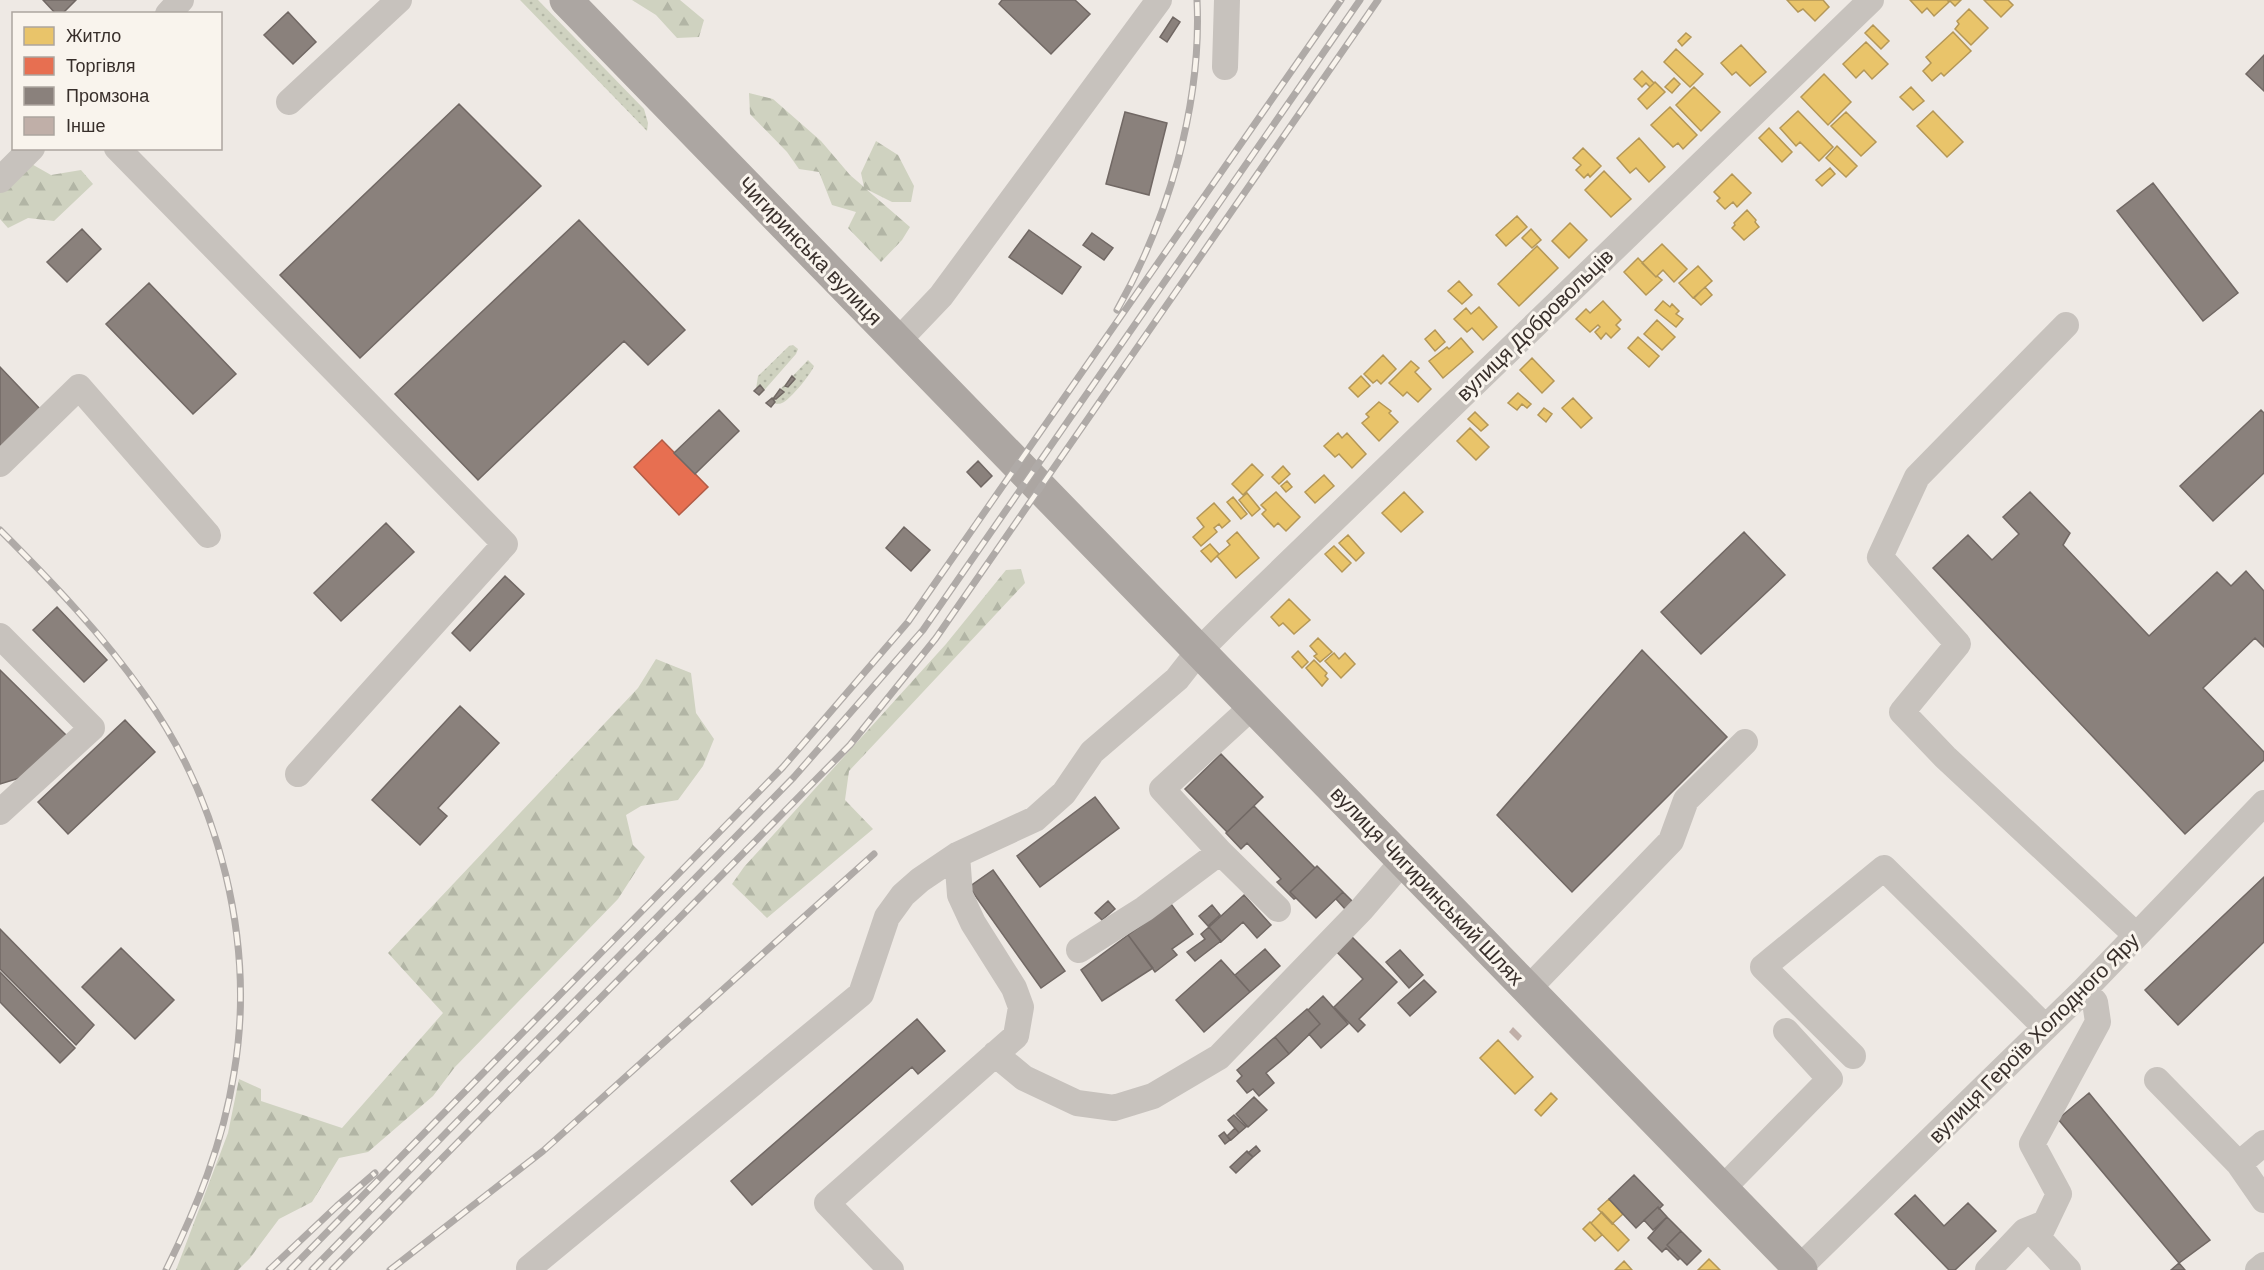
<svg xmlns="http://www.w3.org/2000/svg" width="2264" height="1270" font-family="'DM Sans',sans-serif">
  <style>
    .grass { fill: url(#grass-dots) }
    .forest { fill: url(#forest-firs) }
    .homes { fill: #e9c46a; stroke: #b49757; stroke-width: 1.5 }
    .shops { fill: #e76f51; stroke: #b25c46; stroke-width: 1.5 }
    .industry { fill: #8a817c; stroke: #716864; stroke-width: 1.5 }
    .building { fill: #c0afa8 }
    .lines { fill: none; stroke-linecap: round; stroke-linejoin: round }
    .minor { stroke: #c7c2bd; stroke-width: 26 }
    .major { stroke: #aca6a2; stroke-width: 33 }
    .rail-casing { stroke: #afaaa7; stroke-width: 7 }
    .rail { stroke: #f9f4ed; stroke-width: 4.5; stroke-dasharray: 14; stroke-linecap: butt }
    .labels { text-anchor: middle; dominant-baseline: central; stroke-width: 6; stroke-linejoin: round; paint-order: stroke }
    .street-label { font-size: 21px; fill: #382f2b; stroke: #f9f4ed }
  </style>
  <defs>
    <pattern id="grass-dots" width="8" height="8" patternUnits="userSpaceOnUse" patternTransform="scale(1.5)"><rect width="8" height="8" fill="#cfd2c0"/><path d="M2 2h.1M6 6h.1" fill="none" stroke="#b2b5a5" stroke-width="1.8" stroke-linecap="round"/></pattern>
    <pattern id="forest-firs" width="22" height="20" patternUnits="userSpaceOnUse" patternTransform="scale(1.5)"><rect width="22" height="20" fill="#cfd2c0"/><path d="M5 1l3.5 6h-7zM16 11l3.5 6h-7z" fill="#b2b5a5"/></pattern>
  </defs>
  <rect width="100%" height="100%" fill="#eee9e4"/>
  <path class="grass" d="M520 0H538L644 109 648 123 647 131Z
    M793 345 798 349 796 354 760 395 756 389 758 376 789 346Z
    M808 360 814 366C811 374 790 400 782 403 778 405 773 403 768 402Z"/>
  <path class="forest" d="M632 0H680L704 20 699 37 677 38 656 15Z
    M749 93 773 99 821 141 850 175 864 187 861 173 876 141 898 155 914 186 911 202H892L866 189 910 227 902 240 881 262 848 228 856 212 832 205 819 172 799 169 787 152 750 114Z
    M21 158 51 175 81 170 93 184 54 221 28 218 8 228 0 219V180Z
    M1021 569 1025 583 849 771 845 800 873 829 767 918 732 884 744 867 946 644 1006 570Z
    M656 659 691 673 696 713 714 739 703 766 678 800 641 806 626 815 633 845 645 857 618 899 455 1067 433 1096 368 1152 339 1158 312 1202 279 1219 250 1258 238 1270H176L228 1133 239 1079 261 1089V1101L342 1128 443 1013 388 953 638 688Z"/>
  <path class="homes" d="M1787 0H1823L1829 7 1815 21 1803 9 1798 12Z
    M1910 0H1947L1949 2 1934 16 1927 8 1922 13Z
    M1949 0H1961L1955 6Z
    M1984 0H2008L2013 5 2001 17Z
    M1969 9 1988 28 1971 45 1955 29 1959 24 1957 21Z
    M1873 25 1889 41 1881 49 1865 33Z
    M1953 32 1971 51 1944 76 1941 73 1932 81 1923 71 1931 63 1926 57Z
    M1686 33 1691 37 1682 46 1678 41Z
    M1866 42 1888 64 1872 79 1864 70 1856 78 1843 64Z
    M1741 45 1766 72 1750 86 1736 72 1732 75 1721 63Z
    M1676 49 1703 74 1690 87 1664 62Z
    M1642 71 1654 83 1650 87 1646 83 1642 87 1634 79Z
    M1824 74 1851 102 1828 125 1801 97Z
    M1674 78 1680 84 1672 93 1665 87Z
    M1655 82 1665 92 1647 109 1638 99Z
    M1694 87 1720 112 1701 131 1676 105Z
    M1911 87 1924 101 1913 110 1900 97Z
    M1670 107 1697 135 1683 149 1678 143 1673 147 1651 125Z
    M1798 111 1833 147 1819 161 1800 142 1796 146 1780 128Z
    M1933 111 1963 142 1947 157 1917 126Z
    M1846 112 1876 142 1861 156 1831 126Z
    M1769 128 1792 152 1782 162 1759 138Z
    M1639 138 1665 167 1649 182 1636 168 1630 173 1617 158Z
    M1837 146 1857 166 1846 177 1826 158Z
    M1583 148 1601 166 1590 177 1588 174 1584 178 1576 170 1581 165 1573 158Z
    M1830 168 1835 174 1822 186 1816 180Z
    M1604 171 1631 199 1611 217 1585 190Z
    M1732 174 1751 193 1737 207 1733 202 1725 209 1717 201 1720 198 1714 192Z
    M1747 210 1756 220 1755 222 1759 227 1744 240 1732 228 1735 225 1734 223Z
    M1517 216 1527 227 1506 246 1496 235Z
    M1570 223 1587 240 1569 258 1552 241Z
    M1531 229 1541 240 1532 248 1522 238Z
    M1662 244 1687 269 1674 282 1663 270 1656 277 1642 263Z
    M1537 246 1558 268 1519 306 1498 284Z
    M1638 258 1656 277 1657 276 1662 280 1646 295 1624 272Z
    M1698 266 1712 281 1693 298 1679 283Z
    M1459 281 1472 295 1462 304 1448 291Z
    M1705 287 1712 295 1701 305 1694 298Z
    M1603 301 1621 320 1616 325 1620 329 1611 338 1606 333 1601 339 1595 332 1600 327 1598 325 1590 332 1576 319 1586 309 1590 313Z
    M1663 301 1670 307 1672 304 1679 311 1676 314 1683 319 1676 327 1655 310Z
    M1479 307 1497 327 1483 340 1472 328 1467 332 1454 319 1466 308 1471 314Z
    M1657 320 1675 337 1662 350 1644 334Z
    M1435 330 1445 342 1435 351 1425 339Z
    M1638 337 1659 356 1649 367 1628 348Z
    M1461 338 1473 352 1443 378 1429 361 1447 347 1449 349Z
    M1383 355 1396 369 1381 384 1377 380 1373 383 1364 374Z
    M1532 358 1554 381 1542 393 1520 370Z
    M1411 361 1419 368 1415 372 1431 389 1418 402 1407 392 1403 396 1389 383Z
    M1361 376 1370 386 1358 397 1349 388Z
    M1518 393 1531 404 1527 408 1522 404 1517 410 1508 403Z
    M1573 398 1592 418 1581 428 1562 408Z
    M1379 402 1391 411 1389 413 1398 422 1379 441 1362 423 1369 417 1366 414Z
    M1544 408 1552 414 1546 422 1538 415Z
    M1475 412 1488 425 1481 431 1468 419Z
    M1470 428 1489 447 1476 460 1457 441Z
    M1338 433 1342 438 1347 433 1366 454 1352 468 1339 454 1335 457 1324 446Z
    M1252 464 1263 475 1243 495 1232 484Z
    M1283 466 1290 474 1279 484 1272 477Z
    M1324 475 1334 486 1315 503 1305 492Z
    M1287 481 1292 487 1286 492 1281 486Z
    M1276 492 1300 517 1286 531 1278 523 1274 527 1262 514 1266 510 1261 505Z
    M1404 492 1423 512 1401 532 1382 513Z
    M1247 493 1260 509 1252 516 1239 500Z
    M1233 497 1247 514 1241 519 1227 502Z
    M1214 503 1230 521 1222 528 1219 524 1214 528 1217 532 1201 546 1193 537 1204 527 1197 518Z
    M1237 532 1259 558 1236 578 1217 556 1230 545 1227 541Z
    M1348 535 1364 553 1356 561 1339 543Z
    M1210 544 1219 554 1211 562 1201 551Z
    M1334 546 1351 563 1342 572 1325 554Z
    M1289 599 1310 620 1294 634 1283 623 1279 626 1271 617Z
    M1318 638 1332 652 1320 662 1314 656 1317 654 1310 646Z
    M1298 651 1308 662 1302 668 1292 657Z
    M1334 653 1339 659 1345 653 1355 664 1341 678 1325 661Z
    M1314 660 1327 673 1325 676 1328 679 1322 686 1306 668Z
    M1498 1040 1533 1077 1515 1094 1480 1058Z
    M1551 1093 1557 1099 1541 1116 1535 1110Z
    M1609 1199 1623 1214 1612 1224 1598 1209Z
    M1602 1212 1629 1240 1618 1251 1591 1223Z
    M1590 1222 1602 1235 1595 1241 1583 1229Z
    M1709 1259 1720 1270H1698Z
    M1624 1261 1632 1270H1615Z"/>
  <path class="shops" d="M662 440 708 487 679 515 634 467Z"/>
  <path class="industry" d="M43 0H76L62 14H56Z
    M1002 0H1075L1090 14 1051 54 999 4Z
    M288 12 316 42 293 64 264 35Z
    M1173 17 1180 22 1167 42 1160 37Z
    M2264 55V91L2246 74Z
    M459 104 541 186 360 358 280 275Z
    M1125 112 1167 123 1149 195 1106 184Z
    M2153 183 2238 293 2203 321 2117 211Z
    M579 220 685 330 648 365 624 341 478 480 395 394Z
    M82 229 101 249 67 282 47 262Z
    M1029 230 1081 267 1062 294 1009 257Z
    M1092 233 1113 248 1104 260 1083 245Z
    M149 283 236 374 193 414 106 324Z
    M0 367 40 409 0 447Z
    M792 376 795 379 788 387 785 386Z
    M760 385 764 390 759 395 754 391Z
    M780 389 784 392 776 399H773Z
    M772 398 775 402 771 407 766 403Z
    M719 410 739 431 695 474 674 453Z
    M2261 410 2264 413V473L2213 521 2180 486Z
    M978 461 992 476 981 487 967 472Z
    M2030 492 2070 533 2063 545 2149 636 2217 572 2231 586 2246 571 2264 591V647L2255 638 2203 688 2264 752V760L2185 834 1933 568 1968 535 1992 560 2019 534 2003 517Z
    M386 523 414 552 341 621 314 593Z
    M904 527 930 550 911 571 886 548Z
    M1744 532 1785 575 1701 654 1661 612Z
    M505 576 524 594 470 651 452 633Z
    M57 607 107 660 84 682 33 630Z
    M1642 650 1727 737 1572 892 1497 815Z
    M0 670 67 736 29 775 0 784Z
    M460 706 499 743 438 808 447 816 420 845 372 800Z
    M125 720 155 752 68 834 38 802Z
    M1221 754 1263 797 1227 832 1185 789Z
    M1095 797 1119 828 1040 887 1017 856Z
    M1254 806 1315 868 1290 892 1296 898 1294 899 1277 882 1281 879 1247 843 1241 849 1226 833Z
    M1317 866 1343 892 1316 918 1290 892Z
    M993 870 1065 971 1041 988 969 887Z
    M2264 877V942L2178 1025 2145 990Z
    M1343 892 1353 902 1345 909 1336 899Z
    M1244 895 1271 925 1257 938 1243 922 1221 942 1209 927Z
    M1108 901 1115 909 1102 920 1095 913Z
    M1171 904 1193 934 1172 949 1177 955 1155 972 1128 935Z
    M1212 905 1220 915 1208 926 1199 916Z
    M1209 927 1221 941 1195 961 1187 952 1205 939 1201 934Z
    M0 929 94 1025 76 1045 0 969Z
    M1349 934 1397 982 1359 1019 1365 1025 1358 1032 1334 1007 1363 979 1334 949Z
    M1128 935 1153 968 1102 1001 1081 970Z
    M121 948 174 1000 135 1039 82 987Z
    M1265 949 1280 966 1250 992 1235 975Z
    M1400 950 1423 975 1409 988 1386 962Z
    M1221 960 1250 992 1204 1032 1176 1000Z
    M0 972 75 1048 60 1063 0 1002Z
    M1424 980 1436 992 1410 1016 1398 1003Z
    M1323 996 1348 1024 1321 1048 1309 1034 1320 1024 1308 1010Z
    M1307 1009 1320 1024 1289 1054 1275 1037Z
    M917 1019 945 1051 918 1074 912 1067 752 1205 731 1181Z
    M1275 1037 1289 1054 1266 1073 1274 1083 1259 1096 1253 1089 1247 1093 1237 1081 1242 1076 1237 1070Z
    M2089 1093 2210 1240 2179 1263 2058 1119Z
    M1254 1097 1267 1110 1248 1127 1236 1114Z
    M1234 1115 1246 1127 1239 1133 1228 1120Z
    M1235 1128 1239 1133 1231 1140 1227 1136Z
    M1224 1132 1230 1140 1225 1144 1219 1136Z
    M1256 1146 1260 1151 1253 1157 1248 1153Z
    M1247 1151 1253 1157 1236 1173 1230 1167Z
    M1634 1175 1663 1205 1659 1209 1658 1207 1636 1228 1609 1199Z
    M1915 1195 1944 1226 1968 1203 1996 1231 1955 1270H1949L1895 1214Z
    M1658 1207 1667 1217 1653 1230 1644 1220Z
    M1667 1217 1681 1231 1667 1245 1680 1258 1678 1260 1666 1248 1662 1252 1648 1238Z
    M1681 1231 1701 1251 1687 1265 1667 1245Z
    M2179 1263 2185 1270H2171Z"/>
  <path class="building" d="M1513 1027 1522 1036 1518 1041 1509 1032Z"/>
  <g class="lines">
    <path class="minor" d="M168 14 181 0
      M1225 67 1227 0
      M289 102 399 0
      M117 148 505 544 298 774
      M0 180 32 148
      M2066 325 1917 477 1880 557 1958 644 1902 712 1945 757 2136 935
      M898 341 941 296 1159 0
      M0 464 79 387 208 535
      M0 636 92 728 0 812
      M1220 852 1278 909
      M1079 950 1144 909 1220 852 1162 789 1253 706
      M1528 989 1671 841 1686 800 1745 742
      M995 1054 1024 1078 1077 1103 1114 1108 1153 1096 1219 1057 1361 910 1403 861
      M1853 1056 1763 967 1884 868 2045 1027
      M2157 1080 2239 1164 2264 1200
      M2239 1164 2264 1143
      M1722 1189 1830 1079 1786 1031
      M529 1268 861 994 887 917 903 895 920 880 957 855 1035 819 1064 793 1092 752 1177 679 1199 651 1226 624 1871 0
      M1799 1268 2084 990 2264 803
      M891 1270 827 1203 1016 1036 1021 1007 1014 988 973 923 960 895 957 855
      M1988 1270 2025 1231 2045 1223
      M2068 1270 2038 1238 2059 1194 2032 1144 2098 1022 2095 1002 2084 990
      M2258 1270 2264 1265"/>
    <path class="major" d="M566 0 1801 1270"/>
    <g class="rail-casing">
      <path id="rail" d="M1117 310C1168 220 1202 104 1197 0
        M0 530C52 582 102 634 144 694 220 800 256 944 234 1073 223 1143 197 1207 166 1270
        M269 1270 337 1206 375 1173
        M290 1270 783 767 908 622 1341 0
        M312 1270 794 777 923 630 1360 0
        M332 1270 850 745 936 638 1378 0
        M390 1270 543 1151 874 854"/>
    </g>
    <use href="#rail" class="rail"/>
  </g>
  <g class="labels">
    <g class="street-label">
      <text transform="translate(810 251) rotate(46)">Чигиринська вулиця</text>
      <text transform="translate(1535 325) rotate(-44)">вулиця Добровольців</text>
      <text transform="translate(1427 886) rotate(46)">вулиця Чигиринський Шлях</text>
      <text transform="translate(2034 1038) rotate(-45)">вулиця Героїв Холодного Яру</text>
    </g>
  </g>
  <rect x="12" y="12" width="210" height="138" fill="#f9f4ed" stroke="#aca59f" stroke-width="1.5"/>
  <rect x="24" y="27" width="30" height="18" fill="#e9c46a" stroke="#aca59f" stroke-width="1.5"/>
  <text x="66" y="42" font-size="18" fill="#382f2b">Житло</text>
  <rect x="24" y="57" width="30" height="18" fill="#e76f51" stroke="#aca59f" stroke-width="1.5"/>
  <text x="66" y="72" font-size="18" fill="#382f2b">Торгівля</text>
  <rect x="24" y="87" width="30" height="18" fill="#8a817c" stroke="#aca59f" stroke-width="1.5"/>
  <text x="66" y="102" font-size="18" fill="#382f2b">Промзона</text>
  <rect x="24" y="117" width="30" height="18" fill="#c0afa8" stroke="#aca59f" stroke-width="1.5"/>
  <text x="66" y="132" font-size="18" fill="#382f2b">Інше</text>
</svg>
